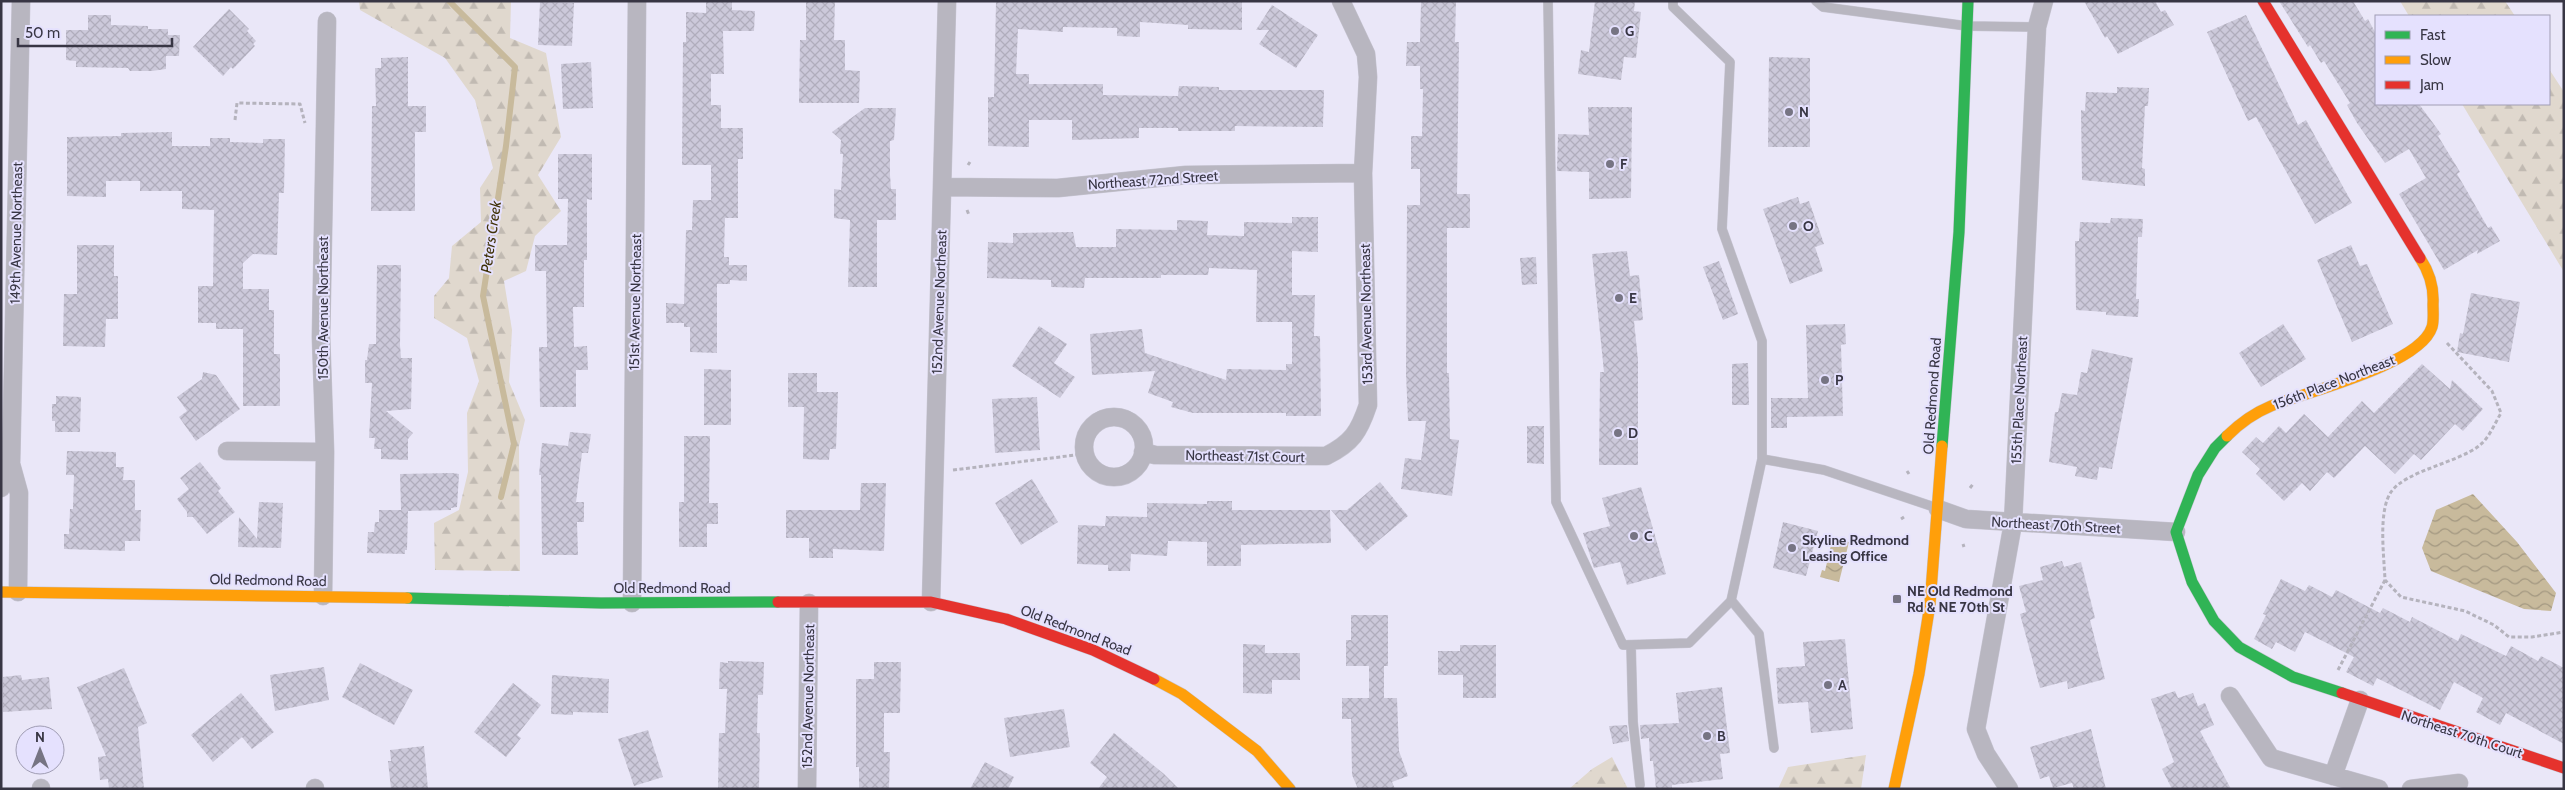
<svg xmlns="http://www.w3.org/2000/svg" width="2565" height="790" font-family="Cabin,sans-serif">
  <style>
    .forest { fill: url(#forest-firs) }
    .water { fill: url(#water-waves) }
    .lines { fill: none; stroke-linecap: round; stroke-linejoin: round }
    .stream { stroke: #c8ba9c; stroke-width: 6 }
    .building { fill: url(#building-cross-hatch) }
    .lane-casing { stroke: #c7c5d2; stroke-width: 10 }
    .street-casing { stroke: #c7c5d2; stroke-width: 19 }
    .fast-casing { stroke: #c7c5d2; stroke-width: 12 }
    .slow-casing { stroke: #c7c5d2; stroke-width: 12 }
    .jam-casing { stroke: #c7c5d2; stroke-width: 12 }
    .path { stroke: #b5b3bd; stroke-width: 3; stroke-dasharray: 4 2.5; stroke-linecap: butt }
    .lane { stroke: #b8b6c0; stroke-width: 9 }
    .street { stroke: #b8b6c0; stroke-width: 18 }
    .fast { stroke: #30b455; stroke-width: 11 }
    .slow { stroke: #ff9f0a; stroke-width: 11 }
    .jam { stroke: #e5322d; stroke-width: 11 }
    .poi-dot { fill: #767483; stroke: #e5e1fe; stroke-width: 2 }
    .labels { text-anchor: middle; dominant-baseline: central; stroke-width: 4; stroke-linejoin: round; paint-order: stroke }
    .poi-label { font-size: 14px; font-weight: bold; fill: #383644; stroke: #e5e1fe; text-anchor: start }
    .street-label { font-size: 14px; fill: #383644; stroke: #e5e1fe }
    .water-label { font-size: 15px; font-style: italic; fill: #403208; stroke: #e5e1fe }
  </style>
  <defs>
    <pattern id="forest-firs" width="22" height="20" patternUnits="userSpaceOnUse" patternTransform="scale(1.25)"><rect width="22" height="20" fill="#e0d8ce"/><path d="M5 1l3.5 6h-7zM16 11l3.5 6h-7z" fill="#c1bab2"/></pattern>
    <pattern id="water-waves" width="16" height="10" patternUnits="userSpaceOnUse" patternTransform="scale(1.25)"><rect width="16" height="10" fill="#c8ba9c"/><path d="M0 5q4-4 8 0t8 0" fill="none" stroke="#a39881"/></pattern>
    <pattern id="building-cross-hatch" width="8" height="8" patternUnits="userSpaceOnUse" patternTransform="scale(1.25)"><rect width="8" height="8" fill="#ccc9da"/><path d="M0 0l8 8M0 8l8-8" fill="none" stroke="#b0adbc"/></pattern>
  </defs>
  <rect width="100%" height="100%" fill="#eae7f8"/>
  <path class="forest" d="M359 1H511L510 38 546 53 561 137 538 175 561 211 535 236 526 271 504 281 512 330 509 382 525 420 519 446 520 571 435 570 434 523 459 510 468 472 467 413 479 381 467 338 434 318V296L449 278 452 246 481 222 480 188 493 168 475 100 445 58 360 10Z
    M2400 1H2505L2515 16H2409Z
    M2549 69 2564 92V272L2462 104H2549Z
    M1866 755 1861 789H1778L1788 767Z
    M1612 757 1628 789H1569L1592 769Z"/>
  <path class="water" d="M2473 494 2517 542 2556 593 2551 611 2524 609 2431 571 2422 548 2436 510Z
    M1830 537 1849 542 1839 582 1820 577 1822 570 1825 571 1831 545 1829 544Z"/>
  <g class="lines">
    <path class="stream" d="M449 1 515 67 506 146 483 296 514 444 501 497"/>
  </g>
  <path class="building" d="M706 1H732V10L755 11 754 31H723L724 74H711V105H721V128H743V159H738V218H725L724 257H729V265H747V281L730 280V284H717V353L690 352V327H684V323H666V303L684 304 686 230H692L693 200H711V165H682L683 42H686V12L706 13Z
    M806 1H835L834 40H845V70L860 71 859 103H799L800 40H806Z
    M996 1H1242V30L1188 29V25L1140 22V37L1117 36V28L1063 27V32L1018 29 1016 74H1029V84H1103V95L1178 96 1179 86 1219 87V90H1324L1323 127 1235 126V131H1178V128H1139V138L1072 140V120H1029V147L988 146V97H994Z
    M1421 1H1456L1455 42H1459L1457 194H1470V228H1447V373H1449L1450 439 1459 440 1452 496 1401 489 1405 458 1421 460 1426 421H1408L1406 373 1407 205H1420V169H1411V136H1422L1423 89H1420V66H1406L1407 42H1420Z
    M1595 1H1635L1634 11 1641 12 1636 58 1624 57 1621 80 1578 74 1581 50 1589 52Z
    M2084 1H2155L2161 12 2165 10 2174 25 2118 54 2107 36 2105 38Z
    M2279 1H2353L2365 21 2368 19 2376 34V104H2419L2441 134 2438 136 2460 172 2457 174 2467 191 2488 228 2491 226 2500 241 2477 254 2478 250 2444 270 2399 194 2426 178 2409 149 2385 163 2357 123 2347 105 2350 103 2324 61 2321 63 2310 45 2308 47Z
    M540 2 574 3 572 46 538 45Z
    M1272 5 1318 35 1296 68 1259 44 1269 30H1256Z
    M229 9 249 29 247 31 256 41 253 44 255 46 233 69 231 67 223 76 193 47Z
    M88 15H111V25L148 26V29H168V35H180L179 56H166V69L152 71H130L128 68 76 67V61L66 60V30H88Z
    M2246 15 2298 125 2306 120 2352 203 2315 224 2256 117 2248 121 2207 32Z
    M408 57V106H426V132H415V211H371L372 106H376L375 68H381V58Z
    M1769 57 1810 58V147H1768Z
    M591 62 593 108 563 109 561 64Z
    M2117 87 2149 88 2148 106H2145L2142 168 2145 169V186L2082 180 2081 110 2085 111 2086 92 2117 93Z
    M1588 107H1632L1631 198 1589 199V172L1557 171 1558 134 1589 135Z
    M865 108H896L894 140 890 141V175L891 189H896V220H877V287H848L850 220 834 218V189L841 190 843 154H840L841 140 832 132Z
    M172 132V146H210V138H230V142L263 143V139H285L284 193H279L277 255 253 254 243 263V289H269V310H274V354H280V406H243V329H216V323H198V286H213L214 210 182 209V191H140V181H106V197L67 196V137L121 136V133Z
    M558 154H592V200L587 199V260H584V307H573L574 347 587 346 588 370H576V407H540L539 347H547L546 271H535V245H567L568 199H558Z
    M1798 197 1800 204 1809 201 1824 244 1815 247 1823 271 1790 284 1763 209Z
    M1292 217H1318V252L1292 251V295H1315L1314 336H1320L1321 416H1286V413H1193L1171 407 1173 402 1148 393 1155 371 1092 375 1090 334 1142 329 1145 353 1226 380 1227 369 1286 370V364H1292V322H1256L1257 270 1209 268 1208 275H1161V278H1085L1084 288 1051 287V280L987 278 988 242 1013 243V233L1073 232 1076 247H1116V229L1177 230V220L1208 221 1207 235 1244 236V222L1292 223Z
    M2111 218 2143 219 2142 237H2138L2136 299H2139L2138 317 2106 315V312L2076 310 2075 241H2079L2080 222 2110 223Z
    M77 245H114V276H118V319H106L105 347 63 346 64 294H77Z
    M2351 245 2360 266 2367 264 2393 324 2352 342 2317 260Z
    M1627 251 1630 276 1639 275 1643 320 1634 321 1638 360V465H1599L1600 372H1604L1592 254Z
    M1536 257 1537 284 1522 285 1520 258Z
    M1719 261 1738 314 1723 320 1703 267Z
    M377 265H401L400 345 401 358H412L411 409 386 411 413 433 408 439V460L381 459V449H374L375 438H369L372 383H365V360H367L369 344H376Z
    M2471 293 2520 302 2509 362 2457 352 2460 333 2463 334Z
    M1845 324 1846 344 1841 345 1843 416 1787 417V428H1771V398H1808L1806 325Z
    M2283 324 2306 359 2261 387 2239 353Z
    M1039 326 1067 344 1054 363 1075 377 1060 398 1012 366Z
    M2092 349 2133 358 2112 469 2099 467 2097 480 2075 476 2077 467 2049 462 2055 412H2058L2062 393 2077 395 2081 372 2087 373Z
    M1748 363 1749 405H1732V364Z
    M2422 364 2450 389 2452 380 2483 409 2463 431 2455 424 2421 460 2414 454 2395 474 2365 446 2334 478 2327 472 2310 491 2302 483 2284 501 2256 474 2260 469 2242 452 2256 437 2263 443 2279 426 2286 433 2304 414 2328 437 2362 401 2374 413Z
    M704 369 731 370V425H704Z
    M203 372 216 375 240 409 196 441 179 417 187 411 177 397 202 379Z
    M788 373H817V392H838L836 449H830L829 460 803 459 804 407H788Z
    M56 396 81 397 80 432H55V421H52V404H56Z
    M1037 397 1040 450 995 453 992 399Z
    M1527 426H1544V464L1527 463Z
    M570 432 591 434 588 453H582L576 502H584V522H577L578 555H542L541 475H539L542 443 568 446Z
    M684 436H710L709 503H718V524H707V547H679V502H684Z
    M67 451 116 452V467H124L123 480H135V510H141L140 541H125V551L64 549V534H69L70 509H73L74 475H66Z
    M200 462 221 488 218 491 235 512 207 534 193 517H187V512L177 499 189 489 180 478Z
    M452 473 459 474 457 507 451 508V510L408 511 407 550H405V554L367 553 368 532H374L375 522H379V510H401L400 474Z
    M1032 479 1058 522 1021 545 995 503Z
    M1380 482 1408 516 1366 551 1331 510H1347Z
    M861 483H886L884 551 833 549V558H809V538H786V510H860Z
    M1641 487 1666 574 1627 585 1620 562 1594 568 1583 533 1610 526 1602 498Z
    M1207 501H1232V510H1330L1331 543 1241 545V566H1207V542L1168 541 1167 556 1131 554 1130 571H1108V565L1077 564 1078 525 1105 526 1106 516 1147 517V503L1207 504Z
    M259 502 283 503 281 548 238 547 239 517 257 539Z
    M1783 522 1818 531 1806 576 1773 568Z
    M2062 561 2064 567 2081 562 2095 618 2090 620 2105 679 2068 689 2067 681 2040 688 2020 614 2026 612 2019 586 2043 580 2040 567Z
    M2281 579 2305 591 2309 585 2332 597 2336 590 2380 613 2383 608 2410 622 2412 617 2458 641 2461 634 2506 656 2511 646 2538 661 2541 656 2564 668V744L2506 713 2500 725 2476 712 2483 698 2454 682 2440 710 2377 678 2373 686 2346 672 2354 657 2305 632 2295 652 2276 642 2272 649 2254 639 2266 615 2263 614Z
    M1351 615H1388V666H1384V698H1397L1399 751 1408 776 1392 782 1395 789H1358L1352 775 1351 719H1342V698H1369V666H1346V640H1351Z
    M1845 639 1853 729 1811 733 1808 702 1778 704 1776 668 1805 666 1803 642Z
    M1243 644 1265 645V653H1300V680H1272V694L1243 693Z
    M1460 645H1496V698H1463V675H1438V651H1460Z
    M728 661 764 662 763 695H758L757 733H760L759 789H718L719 733H725L727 689H719L720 662 728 663Z
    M874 662H901L900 713H884V752H890L889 789H859V767H856V679H874Z
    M360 663 413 690 394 725 342 697Z
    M324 667 329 700 275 711 270 675Z
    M124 668 147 723 138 727 144 789H109L108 779 100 780 98 757 106 756 77 687Z
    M21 675 22 680 49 677 52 709 3 712V677Z
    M552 675 609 679 608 713 573 712V715L551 714Z
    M513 683 541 705 517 735 521 738 506 757 474 732Z
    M1722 687 1730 753 1720 754 1723 779 1672 785V789H1656L1653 761H1650L1649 738 1641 739 1640 725 1679 723 1676 693Z
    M2175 691 2178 698 2193 693 2198 706 2205 703 2214 725 2200 731 2231 789H2172L2162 769 2174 762 2151 699Z
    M241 693 274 732 252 749 242 737 213 762 191 735Z
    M1064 709 1070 747 1010 757 1004 718Z
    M1627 725 1629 741 1613 744 1609 726Z
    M2091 729 2106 789H2074L2072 783 2053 788 2049 776 2040 779 2030 747Z
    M648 730 663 777 634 786 618 739Z
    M1114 733 1164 774 1179 789H1098L1107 777 1090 763Z
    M424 746 428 789H391L388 761H391L390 750Z
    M985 762 1014 777 1008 789H970Z"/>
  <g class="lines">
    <g class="lane-casing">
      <path id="lane" d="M1548 1 1556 502 1623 645 1689 643 1731 601 1762 459V341L1722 229 1730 62 1673 7V1
        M1816 1 1823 7 1967 26 2037 27
        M1762 459 1824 470 1937 508
        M1731 600 1759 634 1774 748
        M1631 645 1633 722 1640 785"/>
    </g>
    <g class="street-casing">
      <path id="street" d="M943 187 1058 188 1186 175 1363 173
        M1084 447a30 30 0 1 1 60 0a30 30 0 1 1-60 0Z
        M227 451 325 452
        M1143 452 1155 455 1326 456C1352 443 1359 432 1368 405L1363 173 1368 77 1366 54 1341 1
        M1 488 11 464
        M1938 509 1966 519 2176 532
        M18 592 19 493 11 464 21 1
        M323 596 325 452 321 337 327 21
        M931 602 947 1
        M632 603 637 1
        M2230 696 2271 758 2379 789
        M2333 776 2360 700
        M41 789V788
        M315 789V788
        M807 789 809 603
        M2009 789 1986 754 1976 729 2013 523 2037 27 2044 1
        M2411 789 2459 783"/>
    </g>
    <g class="fast-casing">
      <path id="fast" d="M2227 436 2215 448 2198 475 2176 532 2192 582 2214 621 2239 647 2293 677 2342 693
        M1942 446 1959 232 1968 1
        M407 598 601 603 778 602"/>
    </g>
    <g class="slow-casing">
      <path id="slow" d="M2227 436C2239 424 2254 413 2271 406 2306 392 2420 365 2432 327 2434 321 2433 311 2433 304 2434 287 2430 273 2420 258
        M1 592 407 598
        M1154 679 1182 694 1257 751 1290 789
        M1894 789 1919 674 1930 604 1942 446"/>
    </g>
    <g class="jam-casing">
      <path id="jam" d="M2263 1 2420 258
        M778 602H931L1006 619 1093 650 1154 679
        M2342 693 2564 768"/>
    </g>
    <path class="path" d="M235 120 237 103 300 104 305 123
      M968 165 970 162
      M967 210 969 215
      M2447 343 2492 391 2501 413C2495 423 2489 438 2480 445 2460 462 2405 471 2391 492 2378 511 2384 556 2385 580L2401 597 2465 611 2494 625 2509 637H2532L2564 632
      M953 470 1084 454
      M1907 471 1909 474
      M1970 488 1973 484
      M1901 519 1904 517
      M1963 544 1964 547
      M2338 670 2385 580"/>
    <use href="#lane" class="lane"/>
    <use href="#street" class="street"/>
    <use href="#fast" class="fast"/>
    <use href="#slow" class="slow"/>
    <use href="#jam" class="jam"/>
  </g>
  <g class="poi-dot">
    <circle cx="1615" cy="31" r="5"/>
    <circle cx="1789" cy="112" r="5"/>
    <circle cx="1610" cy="164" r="5"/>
    <circle cx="1793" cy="226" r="5"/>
    <circle cx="1619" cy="298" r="5"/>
    <circle cx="1825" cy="380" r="5"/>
    <circle cx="1618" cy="433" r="5"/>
    <circle cx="1634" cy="536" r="5"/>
    <circle cx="1792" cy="548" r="5"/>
    <rect x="1892" y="594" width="10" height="10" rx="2.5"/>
    <circle cx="1828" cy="685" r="5"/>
    <circle cx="1707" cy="736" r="5"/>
  </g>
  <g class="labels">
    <g class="poi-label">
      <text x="1625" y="31">G</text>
      <text x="1799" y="112">N</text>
      <text x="1620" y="164">F</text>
      <text x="1803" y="226">O</text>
      <text x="1629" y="298">E</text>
      <text x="1835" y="380">P</text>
      <text x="1628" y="433">D</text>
      <text x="1644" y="536">C</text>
      <text x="1802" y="540">Skyline Redmond<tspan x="1802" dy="16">Leasing Office</tspan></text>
      <text x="1907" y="591">NE Old Redmond<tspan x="1907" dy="16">Rd &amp; NE 70th St</tspan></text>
      <text x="1838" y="685">A</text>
      <text x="1717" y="736">B</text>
    </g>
    <g class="street-label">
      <text transform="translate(1153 180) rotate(-4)">Northeast 72nd Street</text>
      <text transform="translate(16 233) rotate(-89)">149th Avenue Northeast</text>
      <text transform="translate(635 302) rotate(-89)">151st Avenue Northeast</text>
      <text transform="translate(939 302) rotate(-88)">152nd Avenue Northeast</text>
      <text transform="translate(323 308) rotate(-90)">150th Avenue Northeast</text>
      <text transform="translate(1366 314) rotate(-91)">153rd Avenue Northeast</text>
      <text transform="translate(2334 382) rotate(-21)">156th Place Northeast</text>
      <text transform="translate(1932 396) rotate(-86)">Old Redmond Road</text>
      <text transform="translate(2019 400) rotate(-87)">155th Place Northeast</text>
      <text transform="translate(1245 456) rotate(1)">Northeast 71st Court</text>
      <text transform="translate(2056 525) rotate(3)">Northeast 70th Street</text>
      <text transform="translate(268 580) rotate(1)">Old Redmond Road</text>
      <text x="672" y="588">Old Redmond Road</text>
      <text transform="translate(1076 630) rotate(21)">Old Redmond Road</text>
      <text transform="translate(808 696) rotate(-89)">152nd Avenue Northeast</text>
      <text transform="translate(2462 734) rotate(18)">Northeast 70th Court</text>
    </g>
    <g class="water-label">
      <text transform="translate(491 237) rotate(-82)">Peters Creek</text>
    </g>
  </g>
  <rect width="2565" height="790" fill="none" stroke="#383644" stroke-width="5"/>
  <rect x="2375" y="15" width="175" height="90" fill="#e5e1fe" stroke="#a09db4"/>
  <rect x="2385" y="31" width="25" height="8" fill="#30b455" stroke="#a09db4"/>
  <text x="2420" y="40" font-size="15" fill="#383644">Fast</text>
  <rect x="2385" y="56" width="25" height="8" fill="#ff9f0a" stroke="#a09db4"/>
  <text x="2420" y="65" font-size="15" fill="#383644">Slow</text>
  <rect x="2385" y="81" width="25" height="8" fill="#e5322d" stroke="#a09db4"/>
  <text x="2420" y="90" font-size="15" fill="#383644">Jam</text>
  <g transform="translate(40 750)"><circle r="24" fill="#e5e1fe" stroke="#a09db4"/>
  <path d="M0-4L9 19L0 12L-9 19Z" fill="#767483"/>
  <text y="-8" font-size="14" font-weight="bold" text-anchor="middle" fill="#383644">N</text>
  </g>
  <path d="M18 38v8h154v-8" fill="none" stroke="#383644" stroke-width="2.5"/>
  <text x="25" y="38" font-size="15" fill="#383644" stroke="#e5e1fe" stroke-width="4" paint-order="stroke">50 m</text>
</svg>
